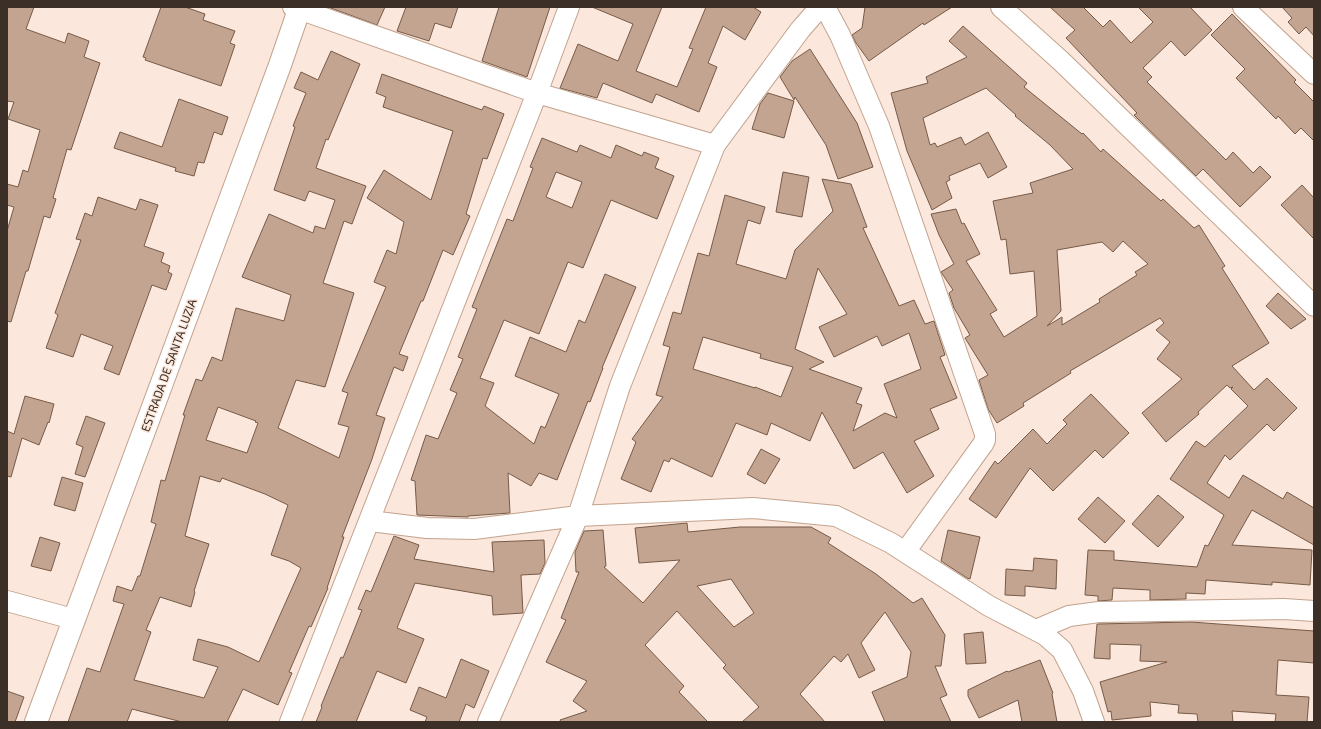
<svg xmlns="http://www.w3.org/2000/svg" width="1321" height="729" font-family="'Exo 2',sans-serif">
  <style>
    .building { fill: #c3a490; stroke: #775b49; fill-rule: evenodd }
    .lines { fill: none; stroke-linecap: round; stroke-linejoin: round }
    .street-casing { stroke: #c2a38f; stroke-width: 22 }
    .secondary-casing { stroke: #c2a38f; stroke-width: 24 }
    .street { stroke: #fff; stroke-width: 20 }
    .secondary { stroke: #fff; stroke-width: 22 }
    .labels { text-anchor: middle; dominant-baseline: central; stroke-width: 3; stroke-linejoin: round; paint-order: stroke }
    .street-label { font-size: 12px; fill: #3c2f27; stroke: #fbe7db }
  </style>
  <rect width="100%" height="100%" fill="#fbe7db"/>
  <path class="building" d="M7 7H34L26 29 65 43 68 33 89 41 84 57 100 63 71 150 67 149 53 198 56 199 50 218 44 216 28 271H26L11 322 7 321V231L14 207 7 205V184L18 187 23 170 28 172 40 130 8 119 14 102 7 101Z
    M161 7H185L205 14 203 20 235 31 230 43 235 45 221 86 145 60 146 58 143 57Z
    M328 7H385L377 25Z
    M406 7H458L451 28 435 23 429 41 397 31Z
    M499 7H550L527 77 482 61Z
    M592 7H662L636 71 677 87 693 49 689 48 706 7H753L761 12 745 40 723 26 708 63 717 67 699 112 656 94 652 103 603 83 597 98 560 88 578 44 618 61 633 24Z
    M865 7H952L924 25 923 23 869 61 856 43 852 35 862 28Z
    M1050 7H1083L1103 27 1110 20 1131 43 1153 22 1138 7H1190L1212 30 1185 56 1171 41 1143 68 1152 77 1147 82 1226 160 1233 152 1253 173 1260 166 1271 177 1240 207 1203 169 1196 176 1134 115 1137 113 1066 38 1075 30Z
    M1282 7H1314V36L1306 27 1299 34 1288 22 1292 18Z
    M1232 14 1296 80 1294 82 1314 102V141L1301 128 1295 134 1278 116 1276 119 1236 78 1245 69 1211 35Z
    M963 26 1027 83 1024 87 1082 134 1083 133 1101 152 1103 149 1161 201 1163 199 1194 228 1199 225 1225 266 1222 268 1269 343 1232 366 1254 390 1267 378 1297 408 1274 431 1267 424 1230 460 1225 455 1207 483 1229 498 1243 475 1283 499 1287 492 1314 508V545L1252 510 1232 545 1312 550 1310 585 1272 582V585L1206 580 1205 594 1186 593V599L1150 600V590L1113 588 1112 600 1098 601V596L1085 595 1088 550 1114 551V560L1197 567 1205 545 1208 546 1224 515 1170 479 1196 441 1205 447 1248 406 1231 389 1233 387 1230 388 1227 385 1198 412 1199 414 1166 442 1142 413 1182 379 1157 359 1170 342 1156 330 1164 323 1160 318 1070 371 1071 373 1023 403 1024 406 997 423 988 409 979 380 988 375 965 338 970 335 954 308 949 293 953 290 941 272 954 264 939 235 931 214 956 209 962 224 964 223 980 254 966 261 997 310 990 314 1004 337 1037 316 1034 271 1010 274 1006 239 1001 240 993 201 1033 193 1030 183 1073 169 1050 145 1015 116 1016 115 986 88 923 118 930 145 935 143 937 147 961 137 965 145 988 132 1007 167 988 178 980 163 949 176 950 180 946 182 952 198 932 210 907 151 891 93 928 83 926 77 967 57 949 41ZM1123 241 1148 264 1135 272 1137 275 1099 299 1100 302 1062 325V317L1047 326 1061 311 1057 250 1102 242 1113 252Z
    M810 49 857 123 873 167 838 179 826 145 795 97 794 100 780 77 792 61Z
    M331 51 360 64 328 140 326 139 316 168 366 186 352 224 344 221 323 283 354 293 325 387 296 380 278 428 339 458 349 427 338 424 348 393 342 391 386 287 374 282 387 250 396 254 404 222 367 198 384 170 431 200 453 131 383 107 386 97 376 93 382 74 482 110 484 106 504 114 487 159 483 158 466 214 470 216 453 255 443 250 423 301H421L399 354 408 357 403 371 394 367 376 415 385 418 372 459 342 537H344L327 588H328L311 627 309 626 289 672 292 673 278 705 243 689 227 722H182L132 709 127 722H68L87 668 100 672 124 604 113 601 117 586 132 591 138 576H140L156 524 151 522 161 480 165 481 185 415H183L196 379 202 381 212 357 222 361 236 308 284 321 291 295 242 277 269 214 313 233 315 226 325 229 335 200 309 191 305 201 274 190 295 127 293 126 306 93 294 88 301 72 318 80ZM218 407 256 421 255 422 258 423 247 453 206 440ZM200 476 220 482 222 478 265 494 288 505 271 555 289 561 301 568 259 662 228 647 198 639 193 660 218 667 204 698 134 680 151 632 146 630 160 597 191 607 195 592 194 591 209 544 185 536Z
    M768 93 794 101 784 138 752 129 760 104Z
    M179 99 228 117 222 135 214 132 204 163 198 162 194 176 175 171 176 168 114 148 120 132 162 147Z
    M542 138 577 152 580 145 611 158 616 145 642 156 644 152 659 158 655 168 674 176 657 219 611 200 583 268 568 262 539 334 504 320 480 378 494 383 485 406 534 444 541 426 545 428 559 394 515 376 530 337 566 352 579 320 585 323 605 274 636 287 602 368H603L590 402 588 401 557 480 539 473 531 486 508 473 510 513 468 516V517L417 515 415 481 411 480 426 435 438 439 457 393 450 390 463 359 458 357 477 309 472 307 507 219 513 221 533 168 530 167ZM556 172 582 182 572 208 546 197Z
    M783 172 809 177 802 217 776 212Z
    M822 179 851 184 867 227 863 228 899 306 914 300 925 324 934 321 945 355 940 357 957 398 930 409 939 429 914 441 934 476 907 493 883 452 854 469 822 412 810 441 771 423 767 435 736 423 712 477 671 458 669 462 664 460 651 492 621 479 636 442 632 439 663 397 656 395 670 347 663 345 673 312 681 314 698 253 709 256 725 195 765 207 760 224 748 220 736 264 786 279 795 250 833 211ZM818 268 847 314 819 327 834 357 877 336 882 346 909 333 921 369 884 384 897 418 885 413 853 431 862 405 856 403 862 388 809 369 824 362 795 349ZM703 337 761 354 760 358 793 367 781 397 755 387V388L693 369Z
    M1302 185 1314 198V239L1281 205Z
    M98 197 136 210 140 199 158 205 144 246 164 253 161 262 170 266 168 272 172 274 166 290 152 285 119 375 104 369 113 346 81 334 73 357 46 348 58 315 55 313 81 240 76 239 85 213 92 216Z
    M1278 293 1306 319 1291 329 1266 306Z
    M1091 394 1129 433 1103 458 1095 450 1053 491 1030 468 996 518 969 499 995 461 998 464 1033 429 1047 444 1067 424 1063 420Z
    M25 396 54 404 49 423 48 422 39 445 22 438 11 477 7 476V431L14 434Z
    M86 416 105 423 85 477 75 474 83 447 76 444Z
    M761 449 780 459 765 484 747 474Z
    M62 477 83 483 75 511 54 505Z
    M1158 495 1184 517 1158 547 1132 524Z
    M1098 497 1125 521 1105 543 1078 519Z
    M687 523 688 532 740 527H811L831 538 828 543 876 574 913 603 922 598 945 635 941 666H935L947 695 940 698 951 722H885L872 692 907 677 911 652 885 612 861 643 875 670 859 678 848 654 841 662 834 656 800 694 825 722H742L759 707 723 668 726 665 677 611 645 645 684 686 679 692 708 722H561L560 720 587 711 573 701 587 681 546 662 566 620 561 618 579 572H576L575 552 584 531 603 530 606 566 604 567 643 603 680 560 639 563 635 528ZM731 579 754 613 734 627 697 586Z
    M948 530 980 537 970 579 967 578 941 561Z
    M394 536 419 545 414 559 494 572 492 542 544 540 545 563 540 574 521 575 523 613 493 615 492 596 415 583 397 628 424 639 406 683 377 671 356 722H316L322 707 321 706 341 657 343 658 362 610 358 609 366 590 371 592Z
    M40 537 60 543 51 571 31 566Z
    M1034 558 1057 560 1056 589 1025 586V596L1005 595 1006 569 1033 571Z
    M1191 622 1314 631V663L1278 660 1276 695 1309 697 1307 722H1275L1276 714 1232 711 1233 722H1198L1197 714 1178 713 1179 705 1150 702 1151 716 1112 720 1111 711 1108 712 1100 682 1167 662 1140 661 1141 645 1110 644V659L1094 658 1097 624Z
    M983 632 986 663 966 664 964 634Z
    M461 659 489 671 474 708 466 704 459 722H425L427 717 410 710 419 687 446 698Z
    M1040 660 1053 693 1052 694 1057 722H1022L1018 700 979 718 968 696V690L1007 671 1008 672Z
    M7 691 24 697 15 722H7Z"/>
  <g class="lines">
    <g class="street-casing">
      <path id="street" d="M293 7 537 93 715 145
        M825 7 840 35 879 126 985 434V440L983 444 905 552
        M1001 7 1061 61 1314 306
        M1243 7 1314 74
        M370 521 427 528 474 529 578 516 753 508 836 516 891 543 989 606 1045 635 1062 650 1083 691 1094 722
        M7 601 73 619
        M1036 630 1069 616 1099 612 1284 609 1314 611
        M290 722 537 93 569 7
        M488 722 578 516 620 386 715 145 800 30 820 7"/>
    </g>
    <g class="secondary-casing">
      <path id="secondary" d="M36 722 280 65 300 7"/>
    </g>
    <use href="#street" class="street"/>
    <use href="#secondary" class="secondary"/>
  </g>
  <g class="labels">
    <g class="street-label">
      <text transform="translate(168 365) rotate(-70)">ESTRADA DE SANTA LUZIA</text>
    </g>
  </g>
  <rect width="1321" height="729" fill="none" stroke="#3c2f27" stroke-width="16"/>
</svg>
